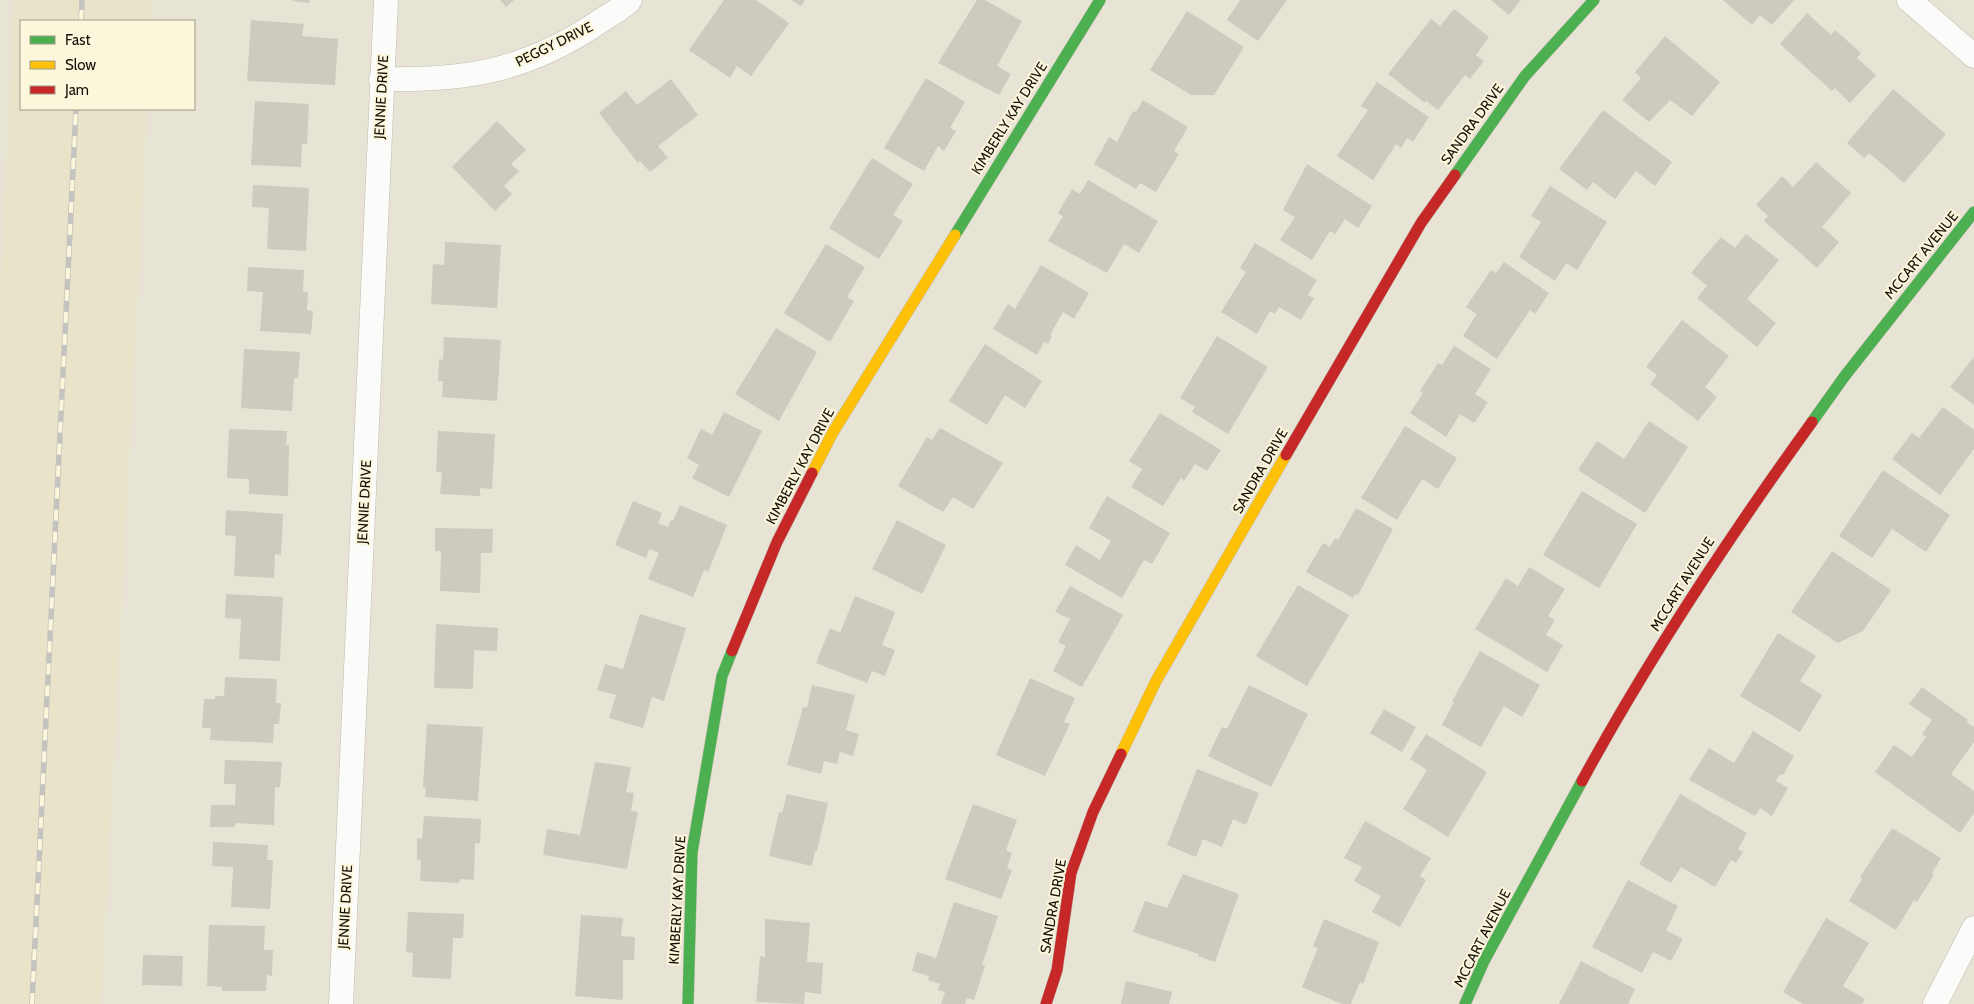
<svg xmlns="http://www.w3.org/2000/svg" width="1974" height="1004" font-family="Cabin,sans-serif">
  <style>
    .built { fill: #e9e3c9 }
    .building { fill: #cdcabe }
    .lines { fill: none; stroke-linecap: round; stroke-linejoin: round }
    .street-casing { stroke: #c0bdb1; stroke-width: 25 }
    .fast-casing { stroke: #c0bdb1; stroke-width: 12 }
    .slow-casing { stroke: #c0bdb1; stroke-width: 12 }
    .jam-casing { stroke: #c0bdb1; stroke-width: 12 }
    .street { stroke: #fbfbf9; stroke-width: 24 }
    .fast { stroke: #4caf50; stroke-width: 11 }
    .slow { stroke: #ffc107; stroke-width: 11 }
    .jam { stroke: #c62828; stroke-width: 11 }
    .rail-casing { stroke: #c3c3bf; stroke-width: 5.5 }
    .rail { stroke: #fcf6da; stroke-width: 4; stroke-dasharray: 11; stroke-linecap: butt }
    .labels { text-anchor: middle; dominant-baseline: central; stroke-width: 4; stroke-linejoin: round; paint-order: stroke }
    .street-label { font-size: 14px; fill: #141108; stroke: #fcf6da }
  </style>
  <rect width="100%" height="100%" fill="#e7e4d5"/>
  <path class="built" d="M14 0H153L152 21H21V109H147L101 1004H0V301Z"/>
  <path class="building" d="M293 0H310V3L292 1Z
    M500 0H514L506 7Z
    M724 0H756L789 23 751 76 737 66 730 78 689 50Z
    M791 0H805L801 6Z
    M977 0H985L1022 21 997 66 1011 74 999 95 938 63Z
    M1240 0H1287L1258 41 1227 20Z
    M1491 0H1521L1509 15Z
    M1723 0H1794L1772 25 1760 15 1752 25Z
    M1454 9 1489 37 1476 55 1484 61 1470 79 1465 75 1438 110 1426 101 1425 103 1388 74 1431 19 1440 26Z
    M1187 11 1244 47 1214 95H1191L1150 70Z
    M1807 13 1831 35 1835 30 1861 53 1857 58 1876 75 1850 103 1835 88 1832 91 1780 44Z
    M251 20 304 24 302 36 338 39 335 85 247 81Z
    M1665 36 1720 82 1692 116 1670 100 1649 122 1622 100 1641 78 1635 72Z
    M926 78 965 102 950 128 956 131 944 151 938 146 924 171 884 148Z
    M671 79 698 115 658 146 668 158 650 172 640 161 638 163 599 113 626 91 637 105Z
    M1377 82 1429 117 1413 142 1407 138 1401 148 1396 144 1373 180 1337 156 1368 110 1361 106Z
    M1893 89 1946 134 1904 183 1869 153 1864 158 1847 143Z
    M1143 100 1188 127 1174 151 1179 154 1156 192 1140 183 1136 189 1094 164 1109 137 1117 142 1133 111 1136 112Z
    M255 101 309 104 307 144H302L301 167 251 165Z
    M1603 110 1672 162 1655 186 1636 171 1615 199 1593 182 1587 190 1559 169Z
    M497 121 526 150 511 164 519 171 504 186 512 194 495 211 452 167Z
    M872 158 913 184 893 215 903 221 879 259 829 228Z
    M1816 162 1851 193 1822 227 1839 242 1817 268 1764 221 1768 216 1756 205 1782 176 1793 187Z
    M1307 164 1372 206 1358 228 1345 219 1335 234 1330 231 1312 260 1280 240 1295 217 1283 210Z
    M1088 180 1158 221 1139 253 1124 244 1107 273 1048 241 1063 216 1058 213 1072 189 1080 194Z
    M253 185 309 188 306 251 267 249 269 208 252 207Z
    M1550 186 1607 222 1577 270 1566 263 1555 281 1519 257 1541 222 1531 216Z
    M1746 234 1779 260 1747 299 1776 323 1757 347 1697 298 1707 286 1691 273 1721 237 1735 248Z
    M445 242 501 245 497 308 431 304 433 264 444 265Z
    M1255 243 1317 280 1308 295 1314 298 1301 320 1279 307 1275 314 1270 311 1257 334 1221 312 1246 272 1240 268Z
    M826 244 865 267 847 297 854 301 830 342 784 313Z
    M1504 262 1549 293 1535 314 1530 310 1497 359 1463 336 1477 314 1466 307 1491 270 1496 273Z
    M1041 265 1089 293 1074 319 1063 312 1050 335 1052 336 1048 344 1044 342 1037 355 993 329 1008 304 1015 309Z
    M248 267 304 270 303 292H308L307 310 313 311 311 334 260 331 263 292 247 291Z
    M1682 320 1729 356 1705 387 1717 397 1698 421 1650 384 1657 375 1646 367Z
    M776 328 817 352 779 421 735 394Z
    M1217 336 1268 367 1228 434 1192 412 1195 407 1180 398Z
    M444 337 501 340 497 401 442 397 443 381H438L439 359 443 360Z
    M985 344 1042 381 1025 408 1005 395 987 425 949 401Z
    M1454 346 1491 369 1475 394 1488 402 1474 423 1460 414 1446 437 1410 413 1423 393 1420 391 1438 363 1442 365Z
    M244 349 300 352 298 378H294L292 411 241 408Z
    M1974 357V405L1950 387Z
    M1943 407 1974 430V449L1940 495 1892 459 1912 433 1919 438Z
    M724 412 762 431 729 497 692 478 699 465 687 458 701 429 712 435Z
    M1160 413 1221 450 1207 471 1195 464 1184 481 1181 478 1163 506 1131 487 1142 469 1129 461Z
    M1649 421 1688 447 1645 513 1578 470 1597 441 1624 459Z
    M1405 426 1457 458 1438 489 1422 479 1397 520 1361 498Z
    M940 428 1003 463 973 509 953 497 943 512 898 486 927 437 932 440Z
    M229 429 287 431 286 445H289L288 496 249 494V479L227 478Z
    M438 431 495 434 492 489 480 488V496L440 494 442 472H436Z
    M1883 470 1950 515 1926 552 1892 529 1872 558 1839 536Z
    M1582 491 1637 524 1599 588 1543 555Z
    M1107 496 1170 533 1152 564 1144 560 1122 598 1065 565 1076 545 1100 560 1111 541 1089 528Z
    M633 501 662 513 658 523 668 527 671 520 673 521 680 505 727 525 708 572 704 570 693 597 648 579 659 553 649 549 646 558 615 545Z
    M1356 508 1393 529 1358 595 1355 594 1353 598 1306 572 1323 543 1330 547 1335 538 1338 540Z
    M226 510 283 514 281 555 275 554 274 578 234 576 236 536 225 535Z
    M897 520 946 545 922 594 872 569Z
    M435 528 493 529 492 553H481L480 593 440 591 441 551H435Z
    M1832 551 1891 590 1863 631 1838 643 1791 612Z
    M1529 567 1565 589 1548 616 1555 620 1546 635 1563 645 1547 672 1475 629 1506 578 1518 586Z
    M1298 585 1349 615 1307 686 1256 656Z
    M1070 586 1123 615 1082 687 1053 671 1066 646 1058 642 1070 619 1055 612Z
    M226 594 283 597 280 661 239 659 241 619 225 618Z
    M855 596 895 612 882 645 895 650 885 676 872 671 867 683 816 663 830 628 840 633Z
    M640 614 686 628 664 701 652 697 643 728 609 718 616 695 597 690 605 664 623 669Z
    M436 624 498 628 497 651 474 650 473 689 434 688Z
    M1778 633 1816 656 1800 681 1822 695 1800 732 1740 696Z
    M1480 651 1540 685 1522 717 1504 706 1481 747 1442 725 1454 702 1452 701Z
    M225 677 277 679 276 703H281L279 724H274L273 743 210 740 211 728H202L204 699H215V696H224Z
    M1030 678 1075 698 1064 722 1070 724 1045 776 996 755Z
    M812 685 855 695 846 730 859 734 853 756 840 752 837 764 824 761 821 774 787 765 803 707 807 708Z
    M1249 685 1308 714 1271 787 1208 756 1222 727 1227 729Z
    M1922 687 1968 720 1966 722 1974 727V742L1951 774 1974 791V813L1960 833 1875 772 1894 745 1912 757 1926 737 1922 734 1932 720 1909 704Z
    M1384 709 1416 727 1402 752 1370 733Z
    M427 724 483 727 478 801 425 797 426 788 423 787Z
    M1753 731 1794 756 1783 775 1780 774 1776 781 1788 788 1772 816 1760 808 1755 816 1689 780 1709 748 1734 763Z
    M1426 734 1487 772 1448 837 1403 809 1427 770 1410 759Z
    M225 760 282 762 280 787H275L274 825 235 823V827H210L211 805H235L236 784H224Z
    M595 762 631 767 626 792 634 793 631 811 638 812 627 869 543 855 547 829 580 835Z
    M1197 769 1259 793 1246 825 1233 819 1222 847 1203 839 1196 857 1167 845Z
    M787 794 828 803 817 851H815L812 866 769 856 779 812 782 813Z
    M1680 794 1747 833 1738 849 1743 852 1736 863 1731 860 1715 887 1681 867 1671 883 1639 864Z
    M973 804 1017 820 1006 850 1012 853 1007 868 1012 870 1001 899 945 879Z
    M424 816 481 819 480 843H475L474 880 460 879 459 883 420 881 421 860H417V838L422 839Z
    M1365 821 1431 858 1420 876 1426 880 1400 927 1372 912 1381 896 1354 881 1362 867 1344 858Z
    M1892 828 1941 858 1932 873 1934 875 1917 902 1914 900 1896 930 1849 901 1862 879 1860 877Z
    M213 842 268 845 267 860H273L270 909 231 907 233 867 212 866Z
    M1183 874 1239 894 1215 962 1198 956 1199 954 1133 932 1145 901 1167 908Z
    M1628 880 1678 906 1666 930 1683 939 1671 961 1653 952 1642 973 1592 947Z
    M954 902 998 916 982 965 985 966 974 1000 967 998 965 1004H941L945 992 938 990 940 984 928 980 929 976 912 971 917 952 936 958Z
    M408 912 464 914 463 938H453L451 979 412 977 413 953 406 952Z
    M581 915 623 918 621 936 635 937 634 960H623V1000L575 996Z
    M1826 918 1869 943 1843 986 1865 999 1862 1004H1803L1783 992Z
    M765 919 810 923 807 962 823 963 821 994 805 992 804 1004 756 1002 760 956 765 957Z
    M1324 919 1379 942 1363 984 1360 982 1351 1004H1342L1302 987 1318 948 1313 946Z
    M209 925 265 926 264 950H273L272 976 267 975 266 991H222V987L207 986Z
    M143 955 183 956 182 986 142 985Z
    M1581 961 1635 989 1628 1004H1559Z
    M1126 981 1172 992 1169 1004H1121Z"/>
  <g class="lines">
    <g class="street-casing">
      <path id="street" d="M1909 0 1974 56
        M381 79C465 81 525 71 596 24 607 16 621 10 630 0
        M341 1004 386 0
        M1935 1004 1974 928"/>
    </g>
    <g class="fast-casing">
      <path id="fast" d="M1455 175 1525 76 1594 0
        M955 235 1100 0
        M1812 422 1844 377 1974 212
        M688 1004 692 852 722 676 732 651
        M1465 1004 1484 961 1582 781"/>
    </g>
    <g class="slow-casing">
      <path id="slow" d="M812 473 833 432 955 235
        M1121 754 1156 681 1286 455"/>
    </g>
    <g class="jam-casing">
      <path id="jam" d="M1286 455 1421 223 1455 175
        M732 651 777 542 812 473
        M1582 781C1650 656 1729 537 1812 422
        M1046 1004 1057 970 1071 873 1093 812 1121 754"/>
    </g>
    <use href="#street" class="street"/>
    <use href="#fast" class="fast"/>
    <use href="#slow" class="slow"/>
    <use href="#jam" class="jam"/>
    <g class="rail-casing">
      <path id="rail" d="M81 21 82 0
        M32 1004 76 109"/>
    </g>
    <use href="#rail" class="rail"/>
  </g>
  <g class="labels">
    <g class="street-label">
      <text transform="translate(554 44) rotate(-26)">PEGGY DRIVE</text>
      <text transform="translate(381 97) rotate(-87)">JENNIE DRIVE</text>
      <text transform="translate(1009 118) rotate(-58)">KIMBERLY KAY DRIVE</text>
      <text transform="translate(1472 124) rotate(-54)">SANDRA DRIVE</text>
      <text transform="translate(1921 255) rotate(-51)">MCCART AVENUE</text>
      <text transform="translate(800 466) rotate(-62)">KIMBERLY KAY DRIVE</text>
      <text transform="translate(1260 471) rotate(-60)">SANDRA DRIVE</text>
      <text transform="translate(364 502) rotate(-87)">JENNIE DRIVE</text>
      <text transform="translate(1682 584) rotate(-58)">MCCART AVENUE</text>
      <text transform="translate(677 900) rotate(-87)">KIMBERLY KAY DRIVE</text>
      <text transform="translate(1053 906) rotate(-80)">SANDRA DRIVE</text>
      <text transform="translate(345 907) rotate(-87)">JENNIE DRIVE</text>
      <text transform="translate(1482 938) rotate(-63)">MCCART AVENUE</text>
    </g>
  </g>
  <rect x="20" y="20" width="175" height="90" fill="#fcf6da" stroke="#9f9a86"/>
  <rect x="30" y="36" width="25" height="8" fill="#4caf50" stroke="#9f9a86"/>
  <text x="65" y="45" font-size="15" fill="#141108">Fast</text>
  <rect x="30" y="61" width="25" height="8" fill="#ffc107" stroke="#9f9a86"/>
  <text x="65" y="70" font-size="15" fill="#141108">Slow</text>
  <rect x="30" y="86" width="25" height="8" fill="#c62828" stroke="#9f9a86"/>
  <text x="65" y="95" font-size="15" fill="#141108">Jam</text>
</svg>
